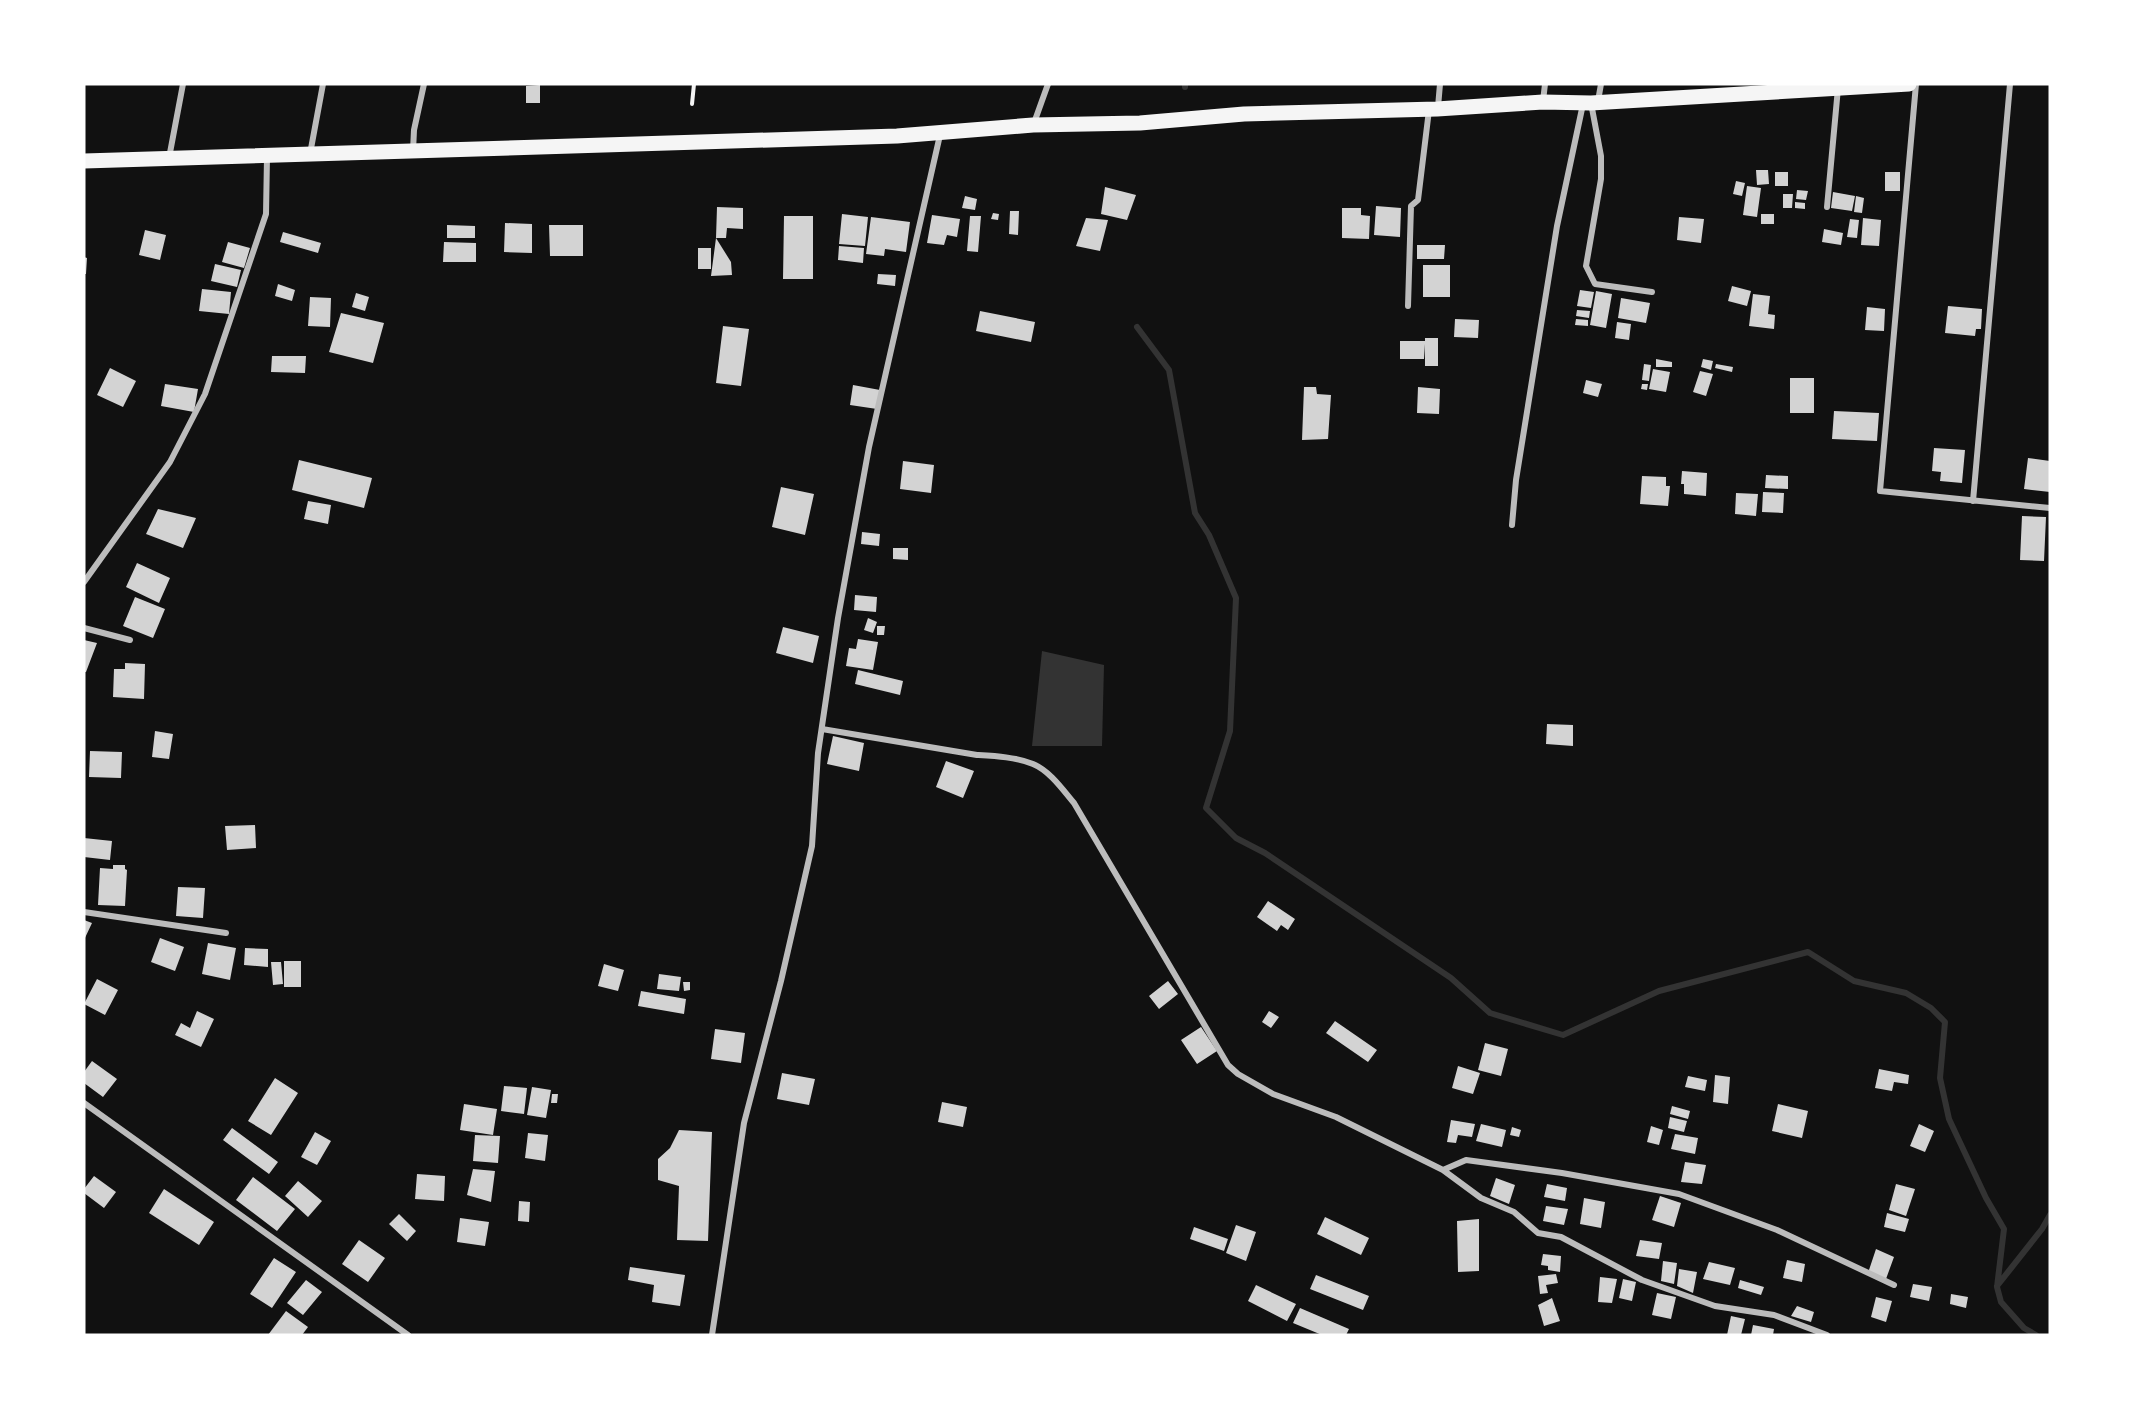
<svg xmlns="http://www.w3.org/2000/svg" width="2134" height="1419" font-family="Barlow,sans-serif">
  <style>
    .water { fill: #333 }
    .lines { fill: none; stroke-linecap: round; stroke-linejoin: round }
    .stream { stroke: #333; stroke-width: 6 }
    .building { fill: #d3d3d3 }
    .path { stroke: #f5f5f5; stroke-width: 4 }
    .minor { stroke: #bcbcbc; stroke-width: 6 }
    .trunk { stroke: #f5f5f5; stroke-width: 15 }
  </style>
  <rect width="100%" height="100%" fill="#111"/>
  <path class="water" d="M1042 651 1104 665 1102 746H1032Z"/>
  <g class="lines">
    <path class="stream" d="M1185 87V84
      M1137 327 1169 370 1195 513 1209 535 1236 598 1230 731 1206 808 1236 838 1265 853 1451 978 1490 1013 1563 1035 1659 991 1808 952 1854 981 1906 993 1931 1008 1945 1022 1940 1078 1949 1119 1986 1198 2004 1229 1997 1287 2001 1302 2024 1328 2036 1335
      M1997 1286 2042 1229 2050 1215"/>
  </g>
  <path class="building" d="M540 85V103H526V86Z
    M1756 170H1768L1769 184 1757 185Z
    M1775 172H1788V186H1775Z
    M1885 172H1900V191H1885Z
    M1736 181 1745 183 1742 196 1733 194Z
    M1747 186 1761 188 1757 217 1743 215Z
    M1105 187 1136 195 1127 220 1101 214Z
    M1797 190 1808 191 1806 200 1796 199Z
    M1833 192 1855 196 1852 211 1831 208Z
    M1783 194H1793L1792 208H1783Z
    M965 196 977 199 975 210 962 208Z
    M1856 196 1864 198 1862 213 1854 212Z
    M1795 202 1805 203V209L1795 208Z
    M1376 206 1401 208 1400 237 1374 235Z
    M717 207 743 208V229L727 228 726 238H716Z
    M1342 208H1361V215L1370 216 1369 239 1342 238Z
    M1010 211H1019L1018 235 1009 234Z
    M993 213 999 214 998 220 991 219Z
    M842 214 868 217 865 246 839 244Z
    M1761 214H1774V224H1761Z
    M932 215 960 219 957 237 947 235 944 245 927 243Z
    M784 216H813V279H783Z
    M970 216H981L978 252 967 251Z
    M871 217 910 222 906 252 885 249 884 256 866 254Z
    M1679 217 1704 219 1701 243 1677 240Z
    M1086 218 1108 220 1100 251 1076 246Z
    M1863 218 1881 220 1879 246 1861 245Z
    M1850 219 1859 220 1857 238 1847 237Z
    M505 223 532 224V253L504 252Z
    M447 225 475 226V238H447Z
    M549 225H583V256H550Z
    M1824 229 1843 233 1841 245 1822 242Z
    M145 230 166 235 160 260 139 255Z
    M283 232 321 243 318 253 280 242Z
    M716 238 731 262 732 275 711 276Z
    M228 242 250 248 244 268 222 262Z
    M444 242 476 243V262H443Z
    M1417 245H1445L1444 259H1417Z
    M839 246 864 248 863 263 838 260Z
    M698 248H711V269H698Z
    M84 257 87 258 86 274H84Z
    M215 264 241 270 237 287 211 281Z
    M1423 265H1450V297H1423Z
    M878 274 896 275 895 286 877 284Z
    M278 284 295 290 292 301 275 296Z
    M1732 286 1751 291 1747 306 1728 301Z
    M202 289 231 292 229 314 199 311Z
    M1580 290 1594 292 1591 308 1577 306Z
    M1596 291 1612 294 1606 328 1590 325Z
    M356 293 369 297 365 311 352 307Z
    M1753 294 1770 296 1768 314 1775 315 1774 329 1749 326Z
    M310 297 331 298 330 327 308 326Z
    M1621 298 1650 303 1646 323 1618 318Z
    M1948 306 1982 309 1981 329H1976L1975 336 1945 333Z
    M1867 307 1885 309 1884 331 1865 330Z
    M1577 310 1590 311 1589 318 1576 316Z
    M980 311 1035 322 1031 342 976 331Z
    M341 313 384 323 373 363 329 352Z
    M1455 319 1479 320 1478 338 1454 337Z
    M1576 319 1588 320V326L1575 325Z
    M1617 322 1631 324 1629 340 1615 338Z
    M723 326 749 329 741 386 716 383Z
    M1425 338H1438V366H1425V344L1424 359H1400V341H1425Z
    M272 356H306L305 373 271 372Z
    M1656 359 1672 362V367H1656Z
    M1703 359 1713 361 1711 370 1701 367Z
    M1644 364 1651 365 1649 381 1642 380Z
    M1716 364 1733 367 1732 372 1715 368Z
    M110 368 136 381 123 407 97 395Z
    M1653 369 1670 372 1666 392 1649 389Z
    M1700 371 1713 374 1706 396 1693 392Z
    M1790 378H1814V413H1790Z
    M1586 380 1602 384 1598 397 1583 393Z
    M165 384 198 389 194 412 161 406Z
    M1642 384H1648L1647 390 1641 389Z
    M853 385 880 390 877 409 850 405Z
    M1304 387H1316L1317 394 1331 395 1328 439 1302 440Z
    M1418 387 1440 389 1439 414 1417 413Z
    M1834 411 1879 413 1877 441 1832 439Z
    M1934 448 1965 450 1962 483 1940 481 1941 472 1932 471Z
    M2028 458 2050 461V492L2024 489Z
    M299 460 372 478 364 508 292 490Z
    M903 461 934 465 931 493 900 489Z
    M1682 471 1707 473 1706 496 1684 494V484H1681Z
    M1766 475 1788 476V489L1765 488Z
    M1642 476 1666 477V486H1670L1668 506 1640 504Z
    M781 487 814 494 805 535 772 527Z
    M1763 492 1784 493 1783 513 1762 512Z
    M1736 493 1758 494 1756 516 1735 514Z
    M308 501 331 505 328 524 304 519Z
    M158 509 196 518 183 548 146 534Z
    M2022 516 2046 517 2044 561 2020 560Z
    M862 532 880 534 879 546 861 544Z
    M893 548H908V560L893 559Z
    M137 563 170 578 159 603 126 587Z
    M855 595 877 597 876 612 854 610Z
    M135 597 165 609 153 638 123 626Z
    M868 618 877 622 873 633 864 630Z
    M877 626H885L884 635H877Z
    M783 627 819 636 813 663 776 653Z
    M858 639 878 642 873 670 846 666 849 648 856 649Z
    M84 640 97 643 86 672H84Z
    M125 663 145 664 144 699 113 697 114 669H125Z
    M858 670 903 681 900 695 855 684Z
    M1547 724 1573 725V746L1546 744Z
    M155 731 173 734 169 759 152 757Z
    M833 736 864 743 859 771 827 764Z
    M90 751 122 752 121 778 89 777Z
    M946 761 974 771 963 798 936 787Z
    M255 825 256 848 227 850 225 826Z
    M84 838 112 841 110 860 84 857Z
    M113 865H125V869L127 870 125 906 98 905 100 868 113 869Z
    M178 887 205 888 203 918 176 916Z
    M1268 901 1295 919 1288 930 1281 925 1277 931 1257 917Z
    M84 920 92 923 84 940Z
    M160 938 184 947 175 971 151 962Z
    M208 943 236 948 230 980 202 974Z
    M245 948 268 949V967L244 965Z
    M284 961H301V987H284Z
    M271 962H281L283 984 273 985Z
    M604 964 624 970 618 991 598 986Z
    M659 974 681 977 679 991 657 989Z
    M97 979 118 990 105 1015 84 1004Z
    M1168 981 1178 994 1159 1009 1149 996Z
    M683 982H690V990L684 991Z
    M641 991 686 999 684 1014 638 1006Z
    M197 1011 214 1019 201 1047 175 1035 181 1023 190 1028Z
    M1269 1011 1279 1017 1271 1028 1262 1022Z
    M1335 1021 1377 1050 1368 1062 1326 1033Z
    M1201 1027 1217 1051 1197 1064 1181 1040Z
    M715 1029 745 1033 741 1063 711 1059Z
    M1485 1043 1508 1049 1501 1076 1478 1070Z
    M92 1061 117 1079 103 1097 84 1083V1072Z
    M1458 1066 1480 1073 1473 1094 1452 1088Z
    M1879 1069 1909 1075 1908 1084 1894 1082 1892 1091 1875 1088Z
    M782 1073 815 1079 809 1105 777 1099Z
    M1715 1075 1730 1077 1728 1104 1713 1102Z
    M1688 1076 1707 1080 1705 1091 1685 1087Z
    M275 1078 298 1093 271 1135 248 1121Z
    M504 1086 527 1088 524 1114 501 1111Z
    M532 1087 551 1090 546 1118 527 1115Z
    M552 1094H558L557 1103H551Z
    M942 1102 967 1107 963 1127 938 1122Z
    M464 1104 497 1109 493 1135 460 1130Z
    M1778 1104 1808 1111 1802 1138 1772 1131Z
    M1672 1106 1690 1111 1688 1119 1670 1114Z
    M1670 1117 1687 1121 1684 1132 1668 1128Z
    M1451 1120 1475 1124 1472 1137 1458 1135 1456 1143 1447 1142Z
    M1481 1124 1506 1130 1502 1147 1476 1141Z
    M1919 1124 1934 1131 1925 1152 1910 1146Z
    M1651 1126 1663 1130 1659 1145 1647 1142Z
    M1512 1127 1521 1130 1519 1137 1510 1135Z
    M232 1128 278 1162 269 1174 223 1140Z
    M679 1130 712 1132 708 1241 677 1240 679 1186 658 1180V1159L670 1148Z
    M315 1132 331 1141 317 1165 301 1157Z
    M528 1133 548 1135 545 1161 525 1158Z
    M1675 1134 1698 1138 1695 1154 1671 1149Z
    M475 1135 500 1136 498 1163 473 1161Z
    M1685 1162 1706 1165 1702 1184 1681 1182Z
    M473 1169 495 1171 491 1202 467 1195Z
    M417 1174 445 1176 444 1201 415 1199Z
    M94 1176 116 1192 104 1208 84 1193V1189Z
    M253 1177 295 1209 277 1231 236 1200Z
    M1496 1178 1515 1185 1509 1204 1490 1196Z
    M298 1181 322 1201 308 1217 285 1196Z
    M1547 1184 1567 1188 1565 1201 1544 1197Z
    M1896 1184 1915 1189 1906 1216 1889 1210Z
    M164 1189 214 1222 199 1245 149 1213Z
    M1660 1196 1681 1203 1674 1227 1652 1220Z
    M1584 1198 1605 1202 1601 1228 1580 1224Z
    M519 1201 530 1202 529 1222 518 1221Z
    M1546 1206 1568 1209 1564 1225 1543 1221Z
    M1887 1213 1909 1219 1905 1232 1884 1227Z
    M399 1214 416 1231 407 1241 389 1224Z
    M1325 1217 1369 1238 1361 1255 1317 1234Z
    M460 1218 489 1222 485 1246 457 1242Z
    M1479 1219V1271L1458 1272 1457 1221Z
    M1236 1225 1256 1232 1246 1261 1226 1253Z
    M1194 1227 1228 1239 1224 1251 1190 1239Z
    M359 1240 385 1258 368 1282 342 1264Z
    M1640 1240 1662 1243 1659 1259 1636 1256Z
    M1876 1249 1894 1257 1886 1279 1868 1273Z
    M1543 1254 1561 1256 1560 1272 1548 1270V1266L1541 1265Z
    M274 1258 296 1272 272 1308 250 1294Z
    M1787 1260 1805 1264 1802 1282 1783 1278Z
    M1663 1261 1677 1263 1674 1284 1661 1281Z
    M1709 1262 1735 1268 1730 1285 1703 1279Z
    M630 1267 685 1275 680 1306 652 1302 654 1285 628 1280Z
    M1679 1269 1697 1272 1693 1293 1677 1286Z
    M1556 1274 1558 1283 1546 1285 1548 1293 1540 1294 1538 1276Z
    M1316 1275 1369 1296 1363 1310 1310 1289Z
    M1600 1277 1617 1279 1612 1303 1598 1302Z
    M1623 1279 1636 1282 1632 1301 1619 1298Z
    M306 1280 322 1292 303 1315 287 1303Z
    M1740 1280 1764 1287 1761 1295 1738 1288Z
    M1913 1284 1932 1287 1929 1301 1910 1297Z
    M1256 1285 1296 1304 1287 1321 1248 1301Z
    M1657 1293 1676 1297 1671 1319 1652 1315Z
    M1951 1294 1968 1297 1966 1308 1950 1304Z
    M1876 1297 1892 1301 1886 1322 1871 1317Z
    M1552 1298 1560 1321 1544 1326 1538 1305Z
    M1797 1306 1814 1312 1811 1322 1791 1316Z
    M1300 1308 1349 1329 1346 1335H1322L1293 1323Z
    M286 1311 308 1327 302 1335H268Z
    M1731 1316 1745 1319 1741 1335H1727Z
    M1753 1325 1774 1329 1773 1335H1751Z"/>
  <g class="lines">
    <path class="path" d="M692 104 694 84"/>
    <path class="minor" d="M1916 84 1880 491 2050 508
      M1543 101 1545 84
      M1598 101 1601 84
      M1591 103 1601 156V179L1586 266 1595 284 1652 292
      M1438 107 1440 84
      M1034 123 1048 84
      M413 151 414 130 424 84
      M310 154 323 84
      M169 158 183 84
      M1827 207 1838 88
      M1408 306 1411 206 1418 200 1429 110
      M1973 501 2010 84
      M1512 525 1516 480 1557 226 1583 104
      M84 582 170 462 205 394 266 214 267 157
      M84 628 130 640
      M822 729 977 755C995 756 1016 757 1033 764 1050 771 1063 790 1074 803L1228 1065 1238 1074 1273 1094 1336 1117 1443 1170 1481 1198 1514 1212 1538 1233 1561 1237 1642 1280 1715 1306 1774 1315 1827 1335
      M84 912 226 933
      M84 1103 408 1335
      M1443 1170 1466 1160 1562 1173 1679 1194 1777 1230 1894 1285
      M712 1335 744 1123 781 981 812 846 818 753 838 618 869 447 940 135"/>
    <path class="trunk" d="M84 161 897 136 1033 125 1140 123 1244 114 1437 109 1543 102 1591 103 1909 84"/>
  </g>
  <rect width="2134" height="1419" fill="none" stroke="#ffffff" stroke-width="171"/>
</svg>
